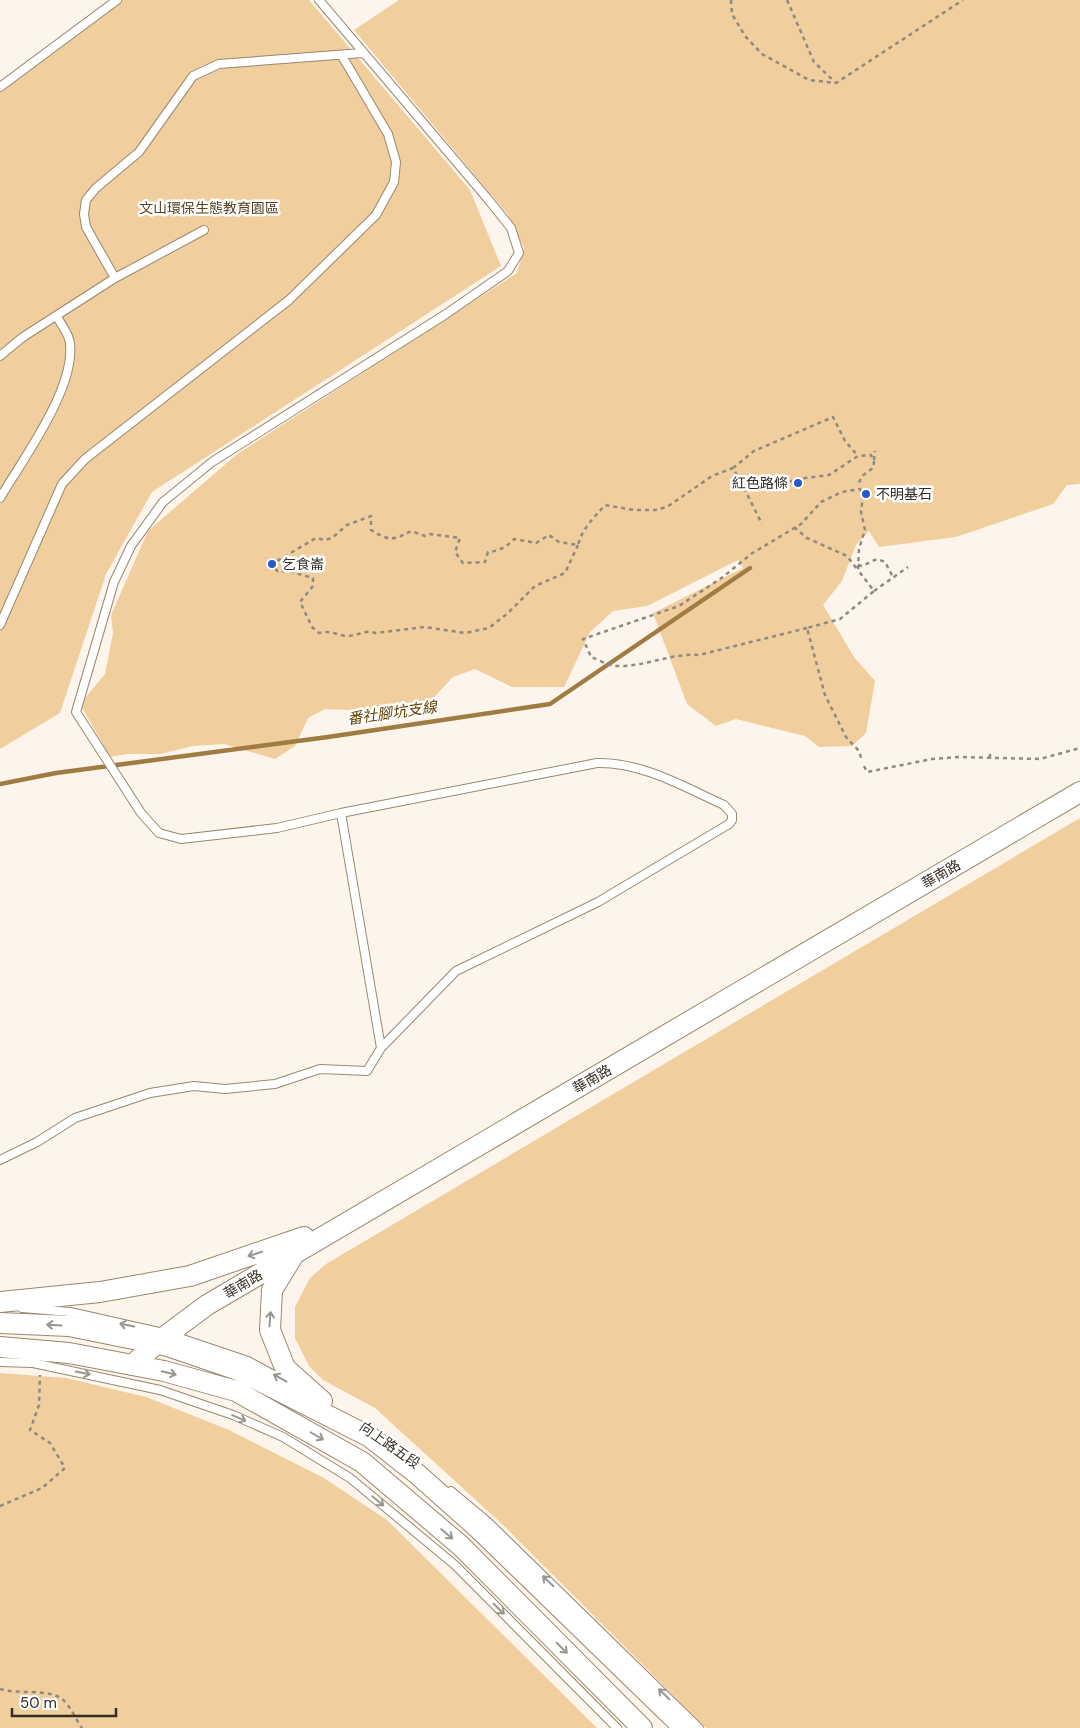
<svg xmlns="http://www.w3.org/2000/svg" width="1080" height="1728" font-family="'DM Sans','Noto Sans TC',sans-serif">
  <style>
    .green { fill: #f0ce9d }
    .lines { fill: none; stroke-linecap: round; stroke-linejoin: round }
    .stream { stroke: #a07b42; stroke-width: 4.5 }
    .lane-casing { stroke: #98876e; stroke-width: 10 }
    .secondary-casing { stroke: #98876e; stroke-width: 22 }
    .path { stroke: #90897f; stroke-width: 2.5; stroke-dasharray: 4 4; stroke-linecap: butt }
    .lane { stroke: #fff; stroke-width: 8 }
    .secondary { stroke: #fff; stroke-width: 20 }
    .oneway { stroke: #9a9691 }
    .poi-dot { fill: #2459c6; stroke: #fff; stroke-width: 2 }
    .labels { text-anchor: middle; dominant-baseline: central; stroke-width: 5; stroke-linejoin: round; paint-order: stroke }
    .park-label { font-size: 14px; fill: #55401f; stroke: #fff }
    .poi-label { font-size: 14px; fill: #342d23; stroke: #fff; text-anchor: start }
    .street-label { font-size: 14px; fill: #342d23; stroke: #fff }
    .water-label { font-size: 15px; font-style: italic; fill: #674506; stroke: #fff }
  </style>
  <rect width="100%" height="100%" fill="#fdf5eb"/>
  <path class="green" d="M116 0H309L470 190 501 266 152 492 106 574 60 713 0 749V85Z
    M399 0H1080V484L1067 485 1053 504 956 537 879 547 869 531 856 545 842 581 823 605 854 657 875 681 866 733 852 746 819 747 805 736 736 719 716 726 687 704 653 613 743 568 738 560 647 606 613 611 590 632 564 687H512L475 669 453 677 424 708 369 711 325 709 308 718 295 746 275 759 224 744 193 746 160 754H127L110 757 80 704 105 674 113 633 111 615 148 531 236 455 517 273 524 248 508 215 354 30Z
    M1080 818V1728H706L501 1523 375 1408 323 1380 309 1366 295 1338V1307L310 1278 326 1264Z
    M0 1373 66 1378 146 1397 229 1430 324 1478 387 1520 597 1728H0Z"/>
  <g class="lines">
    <path class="stream" d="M0 784 56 773 328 737 550 704 750 568"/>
    <g class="lane-casing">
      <path id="lane" d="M0 87 117 0
        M115 278 86 227 84 214 86 200 96 188 139 152 193 76 219 64 362 53
        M0 356 23 337 115 278 204 230
        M0 498C23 459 75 389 70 344 70 335 61 324 57 317
        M0 625 62 484 85 459 289 300 376 215 394 182 396 162 388 134 342 56
        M341 813 597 763C642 762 684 787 724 805L732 814V820L729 824 598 902 456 971 381 1048
        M0 1160 37 1142 75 1118 150 1093 194 1086 225 1089 275 1084 320 1069 367 1071 381 1048 341 813 277 828 181 839 159 833 141 813 76 712 114 582 131 546 163 502 212 462 446 314 508 271 519 253 511 228 487 198 319 0
        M22 1308 70 1312 168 1334 248 1361 292 1385
        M0 1362 33 1363 160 1390 233 1415 283 1437 350 1478 455 1565 617 1728
        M451 1491 488 1522 699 1728"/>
    </g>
    <g class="secondary-casing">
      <path id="secondary" d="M293 1256 272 1290 270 1330 285 1368 322 1401
        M0 1302 100 1292 190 1276 304 1237
        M0 1323 69 1326 168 1346 238 1370 370 1437 416 1473 479 1529 684 1728
        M0 1347 69 1353 164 1371 236 1391 362 1462 461 1546 642 1728
        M132 1365 168 1334 207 1305 1080 792"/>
    </g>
    <path class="path" d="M731 0 732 14 745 36 762 54 809 80 836 83 963 0
      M787 0 814 62 835 82
      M874 460 875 451
      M733 468 754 451 833 417 845 441 858 456
      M744 488 762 524
      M794 527 807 538 847 556 857 569
      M578 545 565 573 535 586 508 613 489 628 465 633 425 627 375 633C365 629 358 636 347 636 336 635 330 630 319 633L312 627 300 602 313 586V578L288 571 278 572 272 564 316 538 325 540 332 538 347 525 371 516V530C389 541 393 541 411 531L425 536 430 534 460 538 455 552 463 563 485 562 488 552C499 551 507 547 514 539L536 543 549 535 559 542 578 545C583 527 593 519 605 505L634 510H655L667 507 712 476 733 468 744 488 753 485 770 488 797 479 829 475 858 456 871 455 874 462 873 468 862 476 858 485
      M858 565 862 566 877 559 885 562 893 577
      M874 591 908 567
      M807 628 699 655C670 653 645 667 617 666 609 666 599 660 591 657L583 639 679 606 723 577 751 554 801 524 821 502 842 492 860 489 863 495 861 512 865 530 859 549 858 570 874 591 840 619 807 628 825 695 846 737 859 751 862 761
      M990 758V753
      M864 766 867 772 932 759 959 757 1040 759 1080 748
      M0 1506 42 1488 65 1468 50 1443 30 1430 39 1405 40 1375
      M0 1689C18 1695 47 1688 62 1699 70 1705 76 1720 82 1728"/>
    <use href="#lane" class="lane"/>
    <use href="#secondary" class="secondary"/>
  </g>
  <defs><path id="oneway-shaft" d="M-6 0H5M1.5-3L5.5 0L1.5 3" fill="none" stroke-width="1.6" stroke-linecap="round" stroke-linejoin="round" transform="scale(1.25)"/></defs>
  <g class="oneway">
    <use href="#oneway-shaft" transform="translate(255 1254) rotate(162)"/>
    <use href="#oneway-shaft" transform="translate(270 1319) rotate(-86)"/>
    <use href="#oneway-shaft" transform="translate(54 1325) rotate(-177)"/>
    <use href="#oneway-shaft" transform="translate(127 1325) rotate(-168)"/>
    <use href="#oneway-shaft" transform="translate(83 1373) rotate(12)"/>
    <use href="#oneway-shaft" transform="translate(169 1373) rotate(14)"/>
    <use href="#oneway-shaft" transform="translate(280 1378) rotate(-151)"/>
    <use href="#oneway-shaft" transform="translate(239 1418) rotate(23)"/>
    <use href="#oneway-shaft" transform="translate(317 1436) rotate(30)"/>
    <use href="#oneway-shaft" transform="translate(378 1501) rotate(40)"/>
    <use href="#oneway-shaft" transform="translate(447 1534) rotate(40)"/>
    <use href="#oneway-shaft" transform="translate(548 1581) rotate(-136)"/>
    <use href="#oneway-shaft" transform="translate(499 1609) rotate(45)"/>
    <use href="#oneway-shaft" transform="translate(562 1648) rotate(45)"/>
    <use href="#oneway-shaft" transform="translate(664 1694) rotate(-136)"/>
  </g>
  <g class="poi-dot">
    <circle cx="798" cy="483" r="5"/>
    <circle cx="866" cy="494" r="5"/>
    <circle cx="272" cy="564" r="5"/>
  </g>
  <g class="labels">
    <g class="park-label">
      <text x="209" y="208">文山環保生態教育園區</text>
    </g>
    <g class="poi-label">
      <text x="788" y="483" text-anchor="end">紅色路條</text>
      <text x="876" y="494">不明基石</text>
      <text x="282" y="564">乞食崙</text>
    </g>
    <g class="street-label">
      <text transform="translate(941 874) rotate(-30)">華南路</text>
      <text transform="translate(592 1079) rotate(-30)">華南路</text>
      <text transform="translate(243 1284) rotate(-31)">華南路</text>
      <text transform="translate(390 1445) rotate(35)">向上路五段</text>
    </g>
    <g class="water-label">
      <text transform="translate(392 713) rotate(-8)">番社腳坑支線</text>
    </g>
  </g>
  <path d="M12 1708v8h104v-8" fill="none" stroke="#342d23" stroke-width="2.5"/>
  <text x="20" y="1708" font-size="15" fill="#342d23" stroke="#ffffff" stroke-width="4" paint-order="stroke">50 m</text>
</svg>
